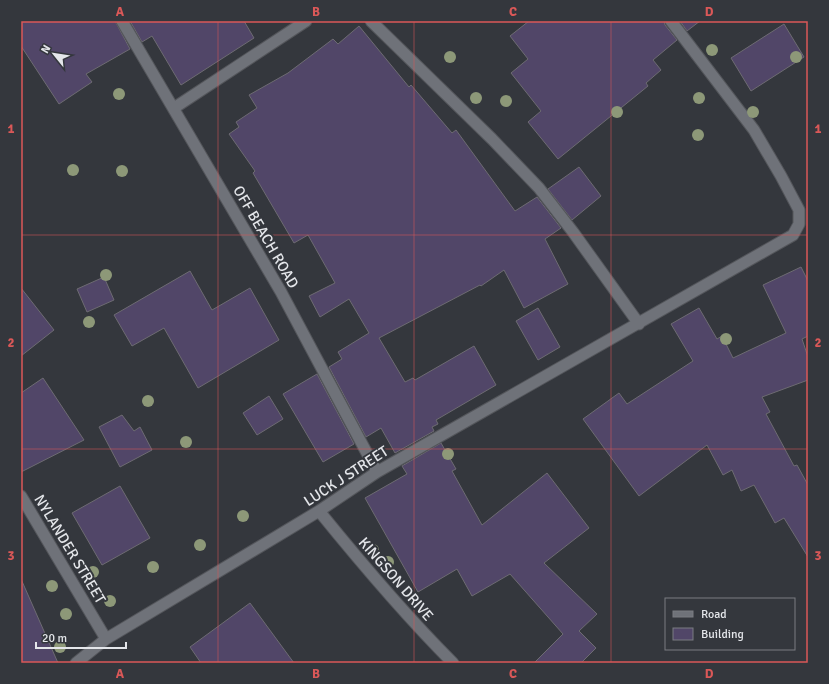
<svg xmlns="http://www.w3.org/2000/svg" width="829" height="684" font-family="Signika,sans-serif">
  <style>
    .building { fill: #514668; stroke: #6d6b72 }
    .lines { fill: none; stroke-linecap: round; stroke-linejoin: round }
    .minor-casing { stroke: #54565b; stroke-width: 13 }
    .minor { stroke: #6f7279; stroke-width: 11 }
    .tree { fill: #8d9878 }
    .grid { fill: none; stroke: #da5858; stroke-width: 1; stroke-opacity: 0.55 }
    .labels { text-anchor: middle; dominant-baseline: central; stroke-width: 4; stroke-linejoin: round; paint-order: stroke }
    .street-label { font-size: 15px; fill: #e4e6ea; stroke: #34373d }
    .neatline { fill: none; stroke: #da5858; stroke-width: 1.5 }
    .grid-label { font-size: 13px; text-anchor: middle; font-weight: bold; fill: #da5858 }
  </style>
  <rect width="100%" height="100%" fill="#34373d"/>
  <path class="building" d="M21 21H115L130 49 86 74 92 82 59 104 21 46Z
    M130 21H244L254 38 181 85 152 36 142 42Z
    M529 21H664L665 25 677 40 653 60 661 70 646 83 648 86 558 159 528 122 541 111 511 73 528 59 510 36Z
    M680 21H700L687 31Z
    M784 24 804 57 751 91 731 58Z
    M359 26 409 87 411 85 452 133 456 130 515 211 537 197 561 228 545 239 568 284 524 308 504 270 481 286 480 285 379 338 405 382 413 378 415 380 474 346 496 385 436 420 438 424 432 427 434 431 395 453 381 428 366 437 329 367 342 359 338 352 369 333 349 299 320 317 309 296 335 283 308 235 294 243 253 173 255 171 229 134 239 127 236 122 257 108 249 95 288 73 333 39 338 44Z
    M579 167 601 196 572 220 548 189Z
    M801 267 808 281V336L802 339 808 357V380L762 397 770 412 766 414 794 466 797 465 808 485V557L784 518 775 523 754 485 741 491 732 470 723 475 707 445 639 496 583 419 619 393 627 404 693 361 671 324 699 308 717 339 722 336 733 358 786 333 763 285Z
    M190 271 212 310 250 288 279 340 198 388 164 328 132 346 114 315Z
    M104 277 114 300 87 312 77 289Z
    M21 288 54 330 21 356Z
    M538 308 560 347 538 360 516 321Z
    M317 374 354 444 323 462 283 394Z
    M43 378 84 440 21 472V393Z
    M269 396 283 419 257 435 243 413Z
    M122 415 134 431 140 427 152 450 120 467 99 427Z
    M441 443 456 469 452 471 482 525 547 473 589 528 544 563 597 614 579 631 596 648 581 663H534L563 634 510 574 472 596 457 569 418 592 365 498 407 474 402 466Z
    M120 486 150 538 102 565 72 513Z
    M21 579 58 663H21Z
    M250 603 294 663H201L190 647Z"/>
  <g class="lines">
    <g class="minor-casing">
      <path id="minor" d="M122 21 281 292 377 472
        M371 21 492 139 539 188 573 232 639 324
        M174 108 306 21
        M21 496 106 639
        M319 511C362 564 405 615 453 663
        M76 663 106 639 319 511 377 472 793 235 799 224V210L781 176 754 130 671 21"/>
    </g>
    <use href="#minor" class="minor"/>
  </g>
  <g class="tree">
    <circle cx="712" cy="50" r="6"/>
    <circle cx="450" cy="57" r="6"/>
    <circle cx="796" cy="57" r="6"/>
    <circle cx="119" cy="94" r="6"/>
    <circle cx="476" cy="98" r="6"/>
    <circle cx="699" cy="98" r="6"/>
    <circle cx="506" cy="101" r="6"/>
    <circle cx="617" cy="112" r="6"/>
    <circle cx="753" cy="112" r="6"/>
    <circle cx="698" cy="135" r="6"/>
    <circle cx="73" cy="170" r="6"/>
    <circle cx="122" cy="171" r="6"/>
    <circle cx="106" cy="275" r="6"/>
    <circle cx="89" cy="322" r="6"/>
    <circle cx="726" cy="339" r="6"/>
    <circle cx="148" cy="401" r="6"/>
    <circle cx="186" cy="442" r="6"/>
    <circle cx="448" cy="454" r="6"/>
    <circle cx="243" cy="516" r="6"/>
    <circle cx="200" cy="545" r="6"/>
    <circle cx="373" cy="550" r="6"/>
    <circle cx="388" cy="562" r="6"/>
    <circle cx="153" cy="567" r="6"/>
    <circle cx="93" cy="572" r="6"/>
    <circle cx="52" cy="586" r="6"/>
    <circle cx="110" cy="601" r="6"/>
    <circle cx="66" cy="614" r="6"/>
    <circle cx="60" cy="647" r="6"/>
  </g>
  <path class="grid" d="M218 21V663M414 21V663M611 21V663M21 235H808M21 449H808"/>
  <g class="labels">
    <g class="street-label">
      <text transform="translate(266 237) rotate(60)">OFF BEACH ROAD</text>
      <text transform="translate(346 476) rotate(-33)">LUCK J STREET</text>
      <text transform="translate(70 549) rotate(59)">NYLANDER STREET</text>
      <text transform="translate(396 579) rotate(49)">KINGSON DRIVE</text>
    </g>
  </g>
  <rect width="829" height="684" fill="none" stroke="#34373d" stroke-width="44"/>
  <rect x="665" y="598" width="130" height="52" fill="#34373d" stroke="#7a7d82"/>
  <rect x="673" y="611" width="20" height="6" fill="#6f7279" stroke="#7a7d82"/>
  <text x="701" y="618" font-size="12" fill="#e4e6ea">Road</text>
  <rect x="673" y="628" width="20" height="12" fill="#514668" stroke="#7a7d82"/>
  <text x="701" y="638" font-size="12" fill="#e4e6ea">Building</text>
  <g transform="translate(54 54) rotate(300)" stroke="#34373d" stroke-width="3" paint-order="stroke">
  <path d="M0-3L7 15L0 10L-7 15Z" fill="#e4e6ea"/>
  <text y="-6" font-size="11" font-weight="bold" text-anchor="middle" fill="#e4e6ea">N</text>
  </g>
  <path d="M36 642v6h90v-6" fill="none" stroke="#e4e6ea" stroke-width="2"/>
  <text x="42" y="642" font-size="12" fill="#e4e6ea" stroke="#34373d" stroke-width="3" paint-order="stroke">20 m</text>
  <rect x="22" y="22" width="785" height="640" class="neatline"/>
  <g class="grid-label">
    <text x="120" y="16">A</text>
    <text x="316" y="16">B</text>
    <text x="513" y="16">C</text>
    <text x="709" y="16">D</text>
    <text x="11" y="133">1</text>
    <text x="818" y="133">1</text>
    <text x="11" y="347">2</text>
    <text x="818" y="347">2</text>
    <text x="11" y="560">3</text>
    <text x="818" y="560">3</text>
    <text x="120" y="678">A</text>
    <text x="316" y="678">B</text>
    <text x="513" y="678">C</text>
    <text x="709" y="678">D</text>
  </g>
</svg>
